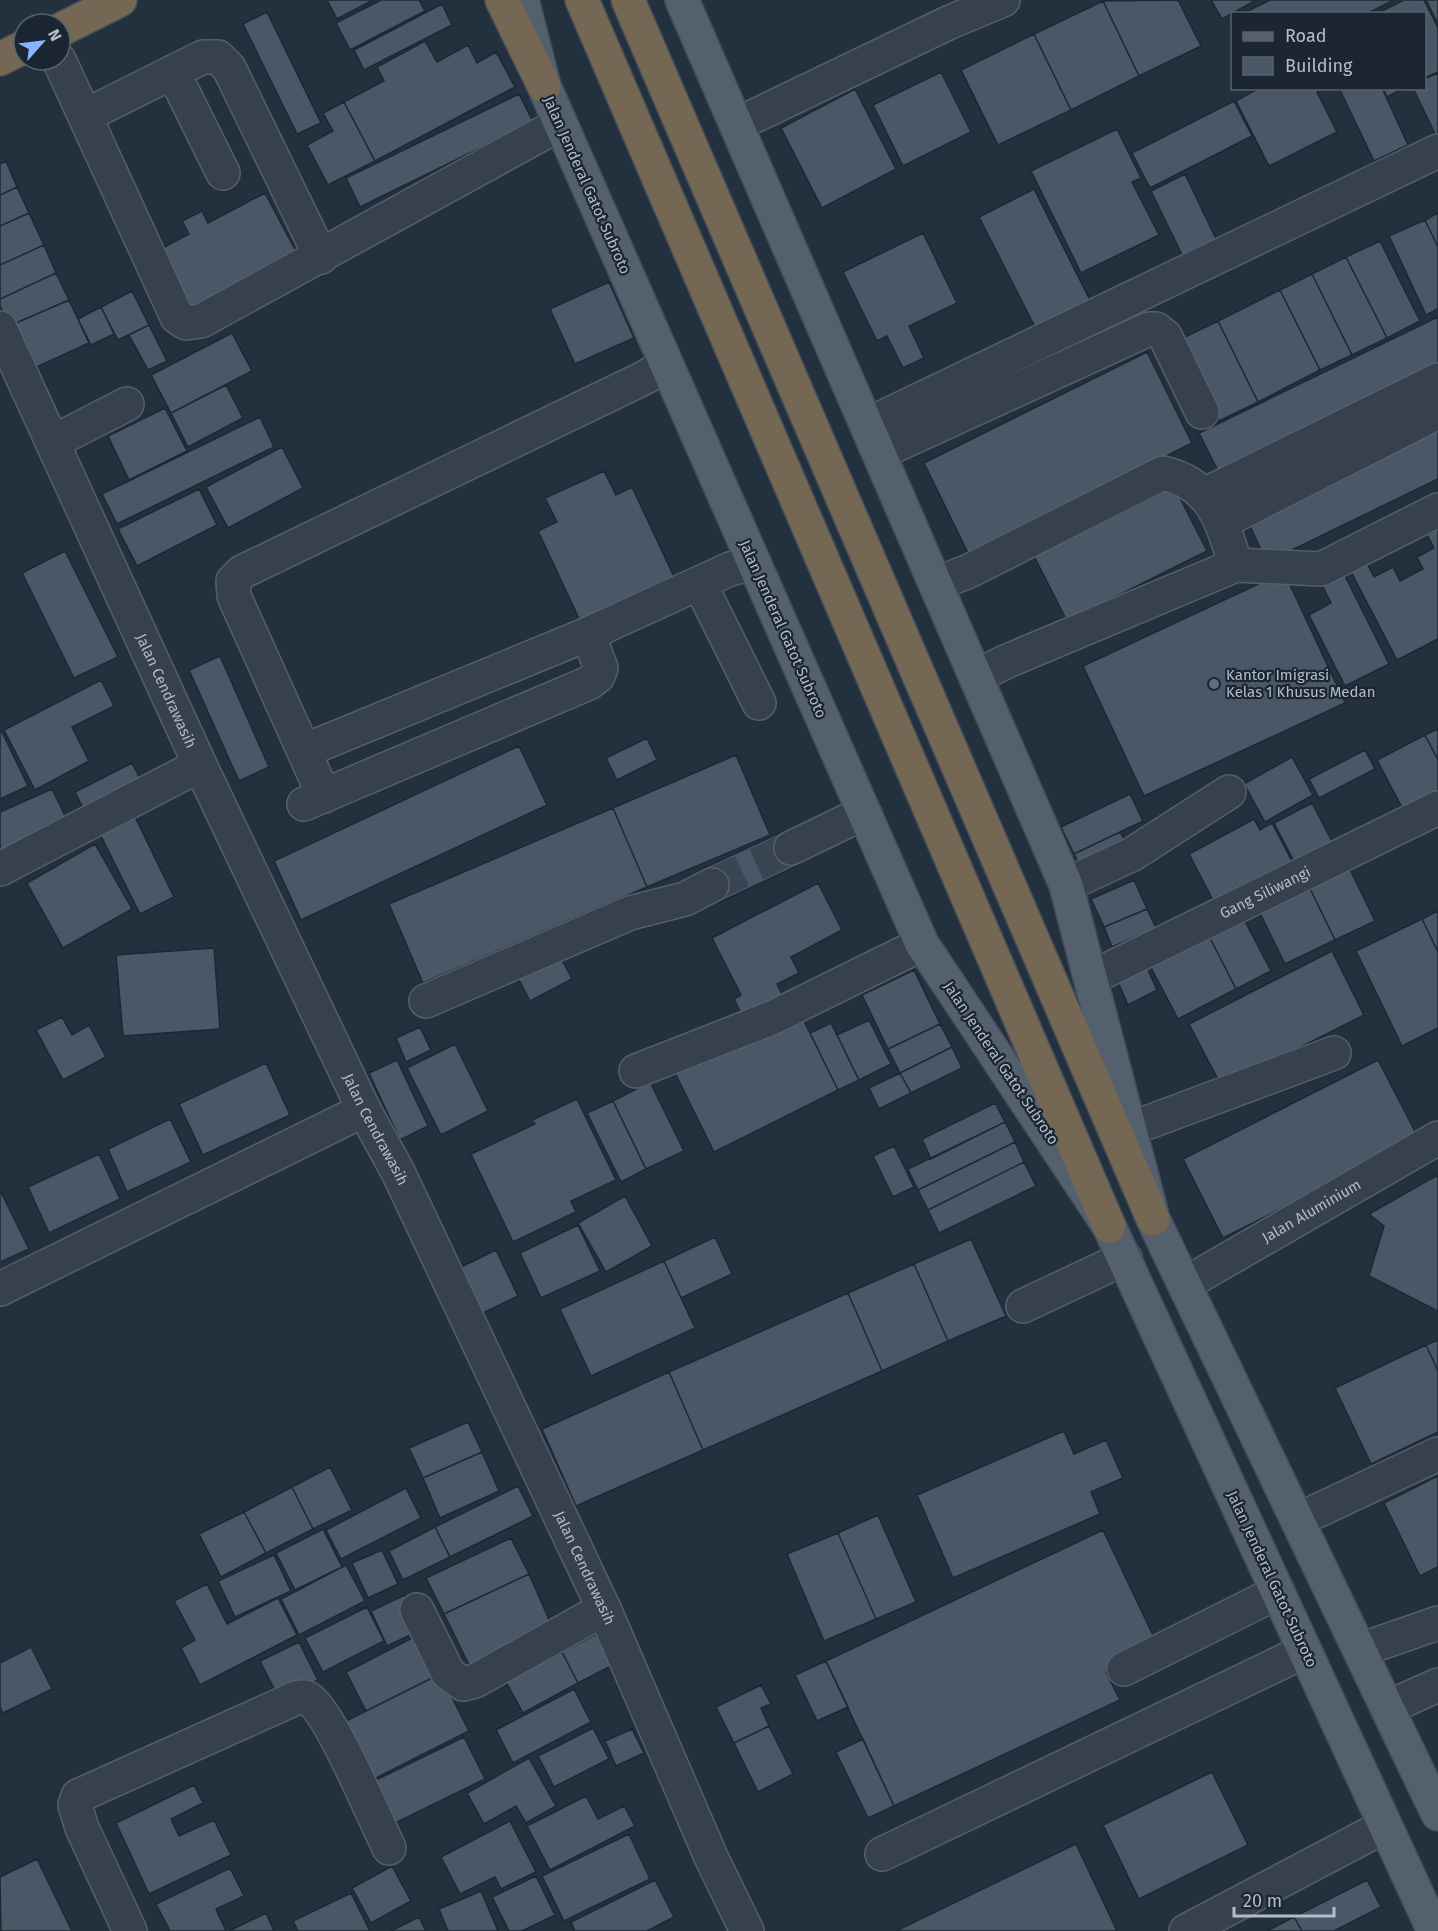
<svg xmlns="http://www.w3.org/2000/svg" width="1438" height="1931" font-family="'Fira Sans',sans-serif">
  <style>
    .building { fill: #495767; stroke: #1e2835; stroke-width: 1.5 }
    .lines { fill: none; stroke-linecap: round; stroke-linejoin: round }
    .minor-tunnel { stroke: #394553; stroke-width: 33; stroke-dasharray: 33 16; stroke-linecap: butt }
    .minor-casing { stroke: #555f6c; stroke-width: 36 }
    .major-casing { stroke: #434d5a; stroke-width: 36 }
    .highway-casing { stroke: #424c59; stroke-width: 36 }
    .minor { stroke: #37414e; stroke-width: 33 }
    .major { stroke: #55606e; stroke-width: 33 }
    .highway { stroke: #746754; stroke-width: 33 }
    .service-dot { fill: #5c6f8a; stroke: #1c2633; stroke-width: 2 }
    .labels { text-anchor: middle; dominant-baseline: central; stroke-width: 4.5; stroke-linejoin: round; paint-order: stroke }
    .street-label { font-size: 15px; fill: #b3bcc9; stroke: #1c2633 }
    .poi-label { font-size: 15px; fill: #b3bcc9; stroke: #1c2633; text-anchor: start }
  </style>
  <rect width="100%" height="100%" fill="#23303e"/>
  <path class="building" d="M327 0H373L337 19Z
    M381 0H419L425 11 350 50 336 23Z
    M1178 0 1201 46 1139 76 1103 1Z
    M1211 0H1256L1222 19Z
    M1270 0H1394L1366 14H1242Z
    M1404 0H1424L1438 28V72L1424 78V14H1376Z
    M1426 0H1438V24Z
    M1103 1 1139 76 1071 110 1034 34Z
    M442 4 452 25 364 70 354 50Z
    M267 12 321 123 297 134 243 24Z
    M1034 34 1071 110 998 145 961 70Z
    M425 41 437 62 468 45 477 63 496 52 515 87 375 161 344 102 384 81 377 67Z
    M941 72 971 132 903 166 873 105Z
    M1438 73V140L1413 88H1424V79Z
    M1259 88H1326L1317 92 1337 132 1269 166 1236 101Z
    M1339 88H1382L1408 145 1374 161Z
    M1383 88H1404L1387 97Z
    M855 89 896 169 822 208 781 128Z
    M519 94 533 122 360 207 346 178Z
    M1234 101 1252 136 1150 188 1132 153Z
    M344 102 375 161 328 185 307 145 333 131 323 113Z
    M1117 129 1141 178 1132 182 1159 235 1081 273 1031 171Z
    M6 161 17 187 0 195V164Z
    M1185 174 1218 243 1184 259 1151 191Z
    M17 187 29 213 0 226V195Z
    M1034 189 1094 308 1039 335 979 217Z
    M265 193 300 259 189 318 155 252 189 234 182 221 202 211 208 223Z
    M29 213 44 245 0 265V226Z
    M1438 213V247L1425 220Z
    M1425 220 1438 247V309L1426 315 1389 236Z
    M923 233 957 303 909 326 924 358 903 368 887 336 877 341 843 272Z
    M1380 241 1420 321 1387 338 1346 257Z
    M44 245 56 273 0 299V265Z
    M1346 257 1387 338 1352 355 1312 274Z
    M56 273 69 300 9 326 0 306V299Z
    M1312 274 1352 355 1320 370 1280 290Z
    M609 282 634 338 575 364 550 309Z
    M1280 290 1320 370 1258 402 1218 321Z
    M132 291 149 325 118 340 101 307Z
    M69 300 89 343 30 370 9 326Z
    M101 307 114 334 91 345 78 319Z
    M1438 317V371L1221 477 1199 433Z
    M1218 321 1258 402 1219 421 1179 340Z
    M149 325 167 361 148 370 129 335Z
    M232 333 252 371 171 413 151 375Z
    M1147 352 1192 443 969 555 924 463Z
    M226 385 243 418 188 447 171 413Z
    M165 408 187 451 129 480 108 436Z
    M260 417 274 447 117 524 102 494Z
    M1438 427V479L1267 562 1247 520Z
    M282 447 303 488 228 528 206 487Z
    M604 471 616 495 632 487 677 583 583 627 538 531 557 522 545 498Z
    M1174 486 1207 551 1067 621 1034 556Z
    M199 489 217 525 137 566 118 529Z
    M1438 525V639L1397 660 1348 566 1364 557 1374 577 1393 567 1400 581 1423 569 1417 557 1434 548 1425 531Z
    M65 551 118 657 74 678 22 573Z
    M1284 572 1345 703 1144 796 1083 666Z
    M1344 574 1389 664 1345 686 1309 615 1331 603 1322 585Z
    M220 656 269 767 239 781 189 670Z
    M101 680 114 706 72 727 89 761 35 790 4 730Z
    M1438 729V760L1425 735Z
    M1 730 28 786 0 799V731Z
    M1425 735 1438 760V801L1407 817 1377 760Z
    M647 738 657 760 617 780 606 758Z
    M519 746 547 805 301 920 274 861Z
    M1365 750 1375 769 1319 798 1309 779Z
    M736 755 770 835 647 887 613 808Z
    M1292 757 1313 795 1265 822 1244 784Z
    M132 763 144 786 87 816 75 792Z
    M52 789 69 824 0 855V812Z
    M1130 794 1143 821 1074 854 1061 827Z
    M1312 803 1337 851 1299 871 1274 823Z
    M613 808 647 887 423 983 389 904Z
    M135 817 174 897 140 914 100 834Z
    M1254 819 1260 830 1272 823 1299 875 1215 904 1189 854Z
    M784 831 799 865 720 902 704 868Z
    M1120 832 1129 849 1082 871 1074 854Z
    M95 844 132 909 63 948 27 883Z
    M1344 857 1375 921 1335 940 1304 876Z
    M1304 876 1335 940 1285 964 1254 901Z
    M1134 880 1147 909 1104 927 1091 899Z
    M818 883 842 930 791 957 799 973 777 984 785 1000 744 1020 734 999 741 995 712 938Z
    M1238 908 1271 971 1236 989 1204 926Z
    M1147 909 1156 928 1112 947 1104 927Z
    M1438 911V952L1422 919Z
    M1422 919 1438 952V1028L1402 1046 1356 951Z
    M1204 926 1236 989 1178 1019 1145 956Z
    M214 948 220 1029 123 1036 116 955Z
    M1332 951 1364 1015 1222 1087 1189 1024Z
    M559 954 572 979 530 1001 517 976Z
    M1143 959 1157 990 1128 1005 1114 973Z
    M914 970 940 1024 888 1049 862 995Z
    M799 1011 838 1090 714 1152 675 1073Z
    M62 1017 72 1035 89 1025 106 1057 63 1080 36 1030Z
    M869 1020 891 1064 859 1080 837 1035Z
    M831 1023 859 1080 838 1090 810 1033Z
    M940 1024 952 1047 900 1073 888 1049Z
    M420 1027 431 1050 406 1062 396 1038Z
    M455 1044 488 1111 441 1135 407 1068Z
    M952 1047 962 1068 911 1093 900 1073Z
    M397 1060 428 1126 400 1140 369 1073Z
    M1378 1060 1419 1139 1223 1238 1183 1159Z
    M266 1063 290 1115 203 1155 179 1104Z
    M900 1073 911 1093 879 1109 869 1088Z
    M650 1082 684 1151 646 1169 613 1101Z
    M577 1099 616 1180 571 1201 576 1212 513 1242 471 1154 535 1124 532 1120Z
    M613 1101 646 1169 621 1182 587 1113Z
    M995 1103 1005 1122 931 1159 922 1139Z
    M170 1119 191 1162 127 1192 108 1149Z
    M1005 1122 1015 1142 918 1190 908 1169Z
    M1015 1142 1024 1162 928 1210 918 1190Z
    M894 1146 914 1187 893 1197 873 1156Z
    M99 1154 120 1199 49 1233 28 1187Z
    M1024 1162 1036 1186 939 1233 928 1210Z
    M1438 1175V1311L1369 1276 1384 1226 1369 1214Z
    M1 1192 29 1249 0 1262V1193Z
    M625 1196 652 1246 606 1272 578 1223Z
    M578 1225 600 1271 541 1298 520 1253Z
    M715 1237 732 1274 681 1298 664 1261Z
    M971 1239 1006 1316 948 1341 914 1264Z
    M496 1250 518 1296 479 1315 457 1269Z
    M664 1261 695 1328 591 1376 560 1309Z
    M914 1264 948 1341 882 1371 848 1293Z
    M848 1293 882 1371 703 1450 669 1372Z
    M1438 1340V1371L1426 1345Z
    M1426 1345 1438 1371V1432L1371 1464 1335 1388Z
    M669 1372 703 1450 576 1506 542 1429Z
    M468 1422 482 1452 423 1478 409 1448Z
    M1064 1431 1074 1454 1106 1440 1123 1478 1091 1492 1100 1514 953 1578 917 1495Z
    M482 1452 499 1491 440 1518 423 1478Z
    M330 1467 352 1510 313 1529 292 1487Z
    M1438 1476V1567L1420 1576 1384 1503Z
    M518 1486 533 1516 450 1557 435 1527Z
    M292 1487 313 1529 266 1553 244 1512Z
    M406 1488 421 1518 341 1559 326 1530Z
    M244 1512 266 1553 221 1577 199 1534Z
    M878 1515 916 1602 876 1619 838 1533Z
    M435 1527 450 1557 403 1580 389 1551Z
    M323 1529 342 1567 295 1590 276 1553Z
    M1103 1530 1159 1648 1106 1672 1120 1700 894 1806 826 1661Z
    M838 1533 876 1619 824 1641 787 1554Z
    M511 1538 529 1574 444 1614 426 1578Z
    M382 1550 398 1584 368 1598 352 1563Z
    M274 1555 291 1591 235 1617 218 1581Z
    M346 1565 365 1601 299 1635 281 1599Z
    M529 1574 554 1631 472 1671 444 1614Z
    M207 1584 227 1624 278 1598 297 1635 200 1685 181 1648 195 1640 174 1601Z
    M405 1595 421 1630 387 1646 371 1611Z
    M367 1607 384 1641 323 1672 305 1638Z
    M420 1634 440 1674 366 1711 346 1672Z
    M596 1634 613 1665 578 1683 562 1652Z
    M299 1642 318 1680 280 1700 260 1661Z
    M31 1647 52 1689 3 1713 0 1707V1663Z
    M562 1652 578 1683 523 1713 506 1682Z
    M826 1661 848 1707 817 1721 795 1675Z
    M440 1674 469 1731 368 1782 338 1725Z
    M761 1685 771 1704 761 1708 769 1726 734 1743 716 1707Z
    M574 1689 591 1722 513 1763 496 1730Z
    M769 1726 793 1774 758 1792 734 1743Z
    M593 1728 609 1759 554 1787 538 1756Z
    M632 1729 644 1753 616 1766 605 1741Z
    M464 1737 485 1779 389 1826 368 1784Z
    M863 1739 894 1806 868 1818 836 1752Z
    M529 1758 556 1806 526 1823 516 1806 484 1824 467 1793Z
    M1212 1772 1248 1845 1139 1899 1103 1825Z
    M194 1785 203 1803 171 1819 179 1836 214 1820 231 1855 149 1894 116 1823Z
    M586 1796 598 1819 624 1806 635 1826 550 1870 527 1826Z
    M510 1821 536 1872 501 1889 495 1877 460 1894 441 1857Z
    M629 1834 650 1879 564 1921 542 1876Z
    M1076 1844 1117 1931H896Z
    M37 1859 72 1931H1L0 1877Z
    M392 1866 411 1901 371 1923 352 1888Z
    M230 1868 244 1896 216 1909 226 1931H170L156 1904Z
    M536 1876 555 1915 522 1931H509L492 1897Z
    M655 1880 674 1917 647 1931H575L571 1922Z
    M1367 1880 1381 1907 1334 1931H1302L1294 1917Z
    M481 1891 498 1931H448L439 1909Z
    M351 1893 370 1931H298L293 1921Z
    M266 1913 274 1931H229Z
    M419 1917 426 1931H391Z
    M1294 1917 1302 1931H1267Z"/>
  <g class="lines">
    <path class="minor-tunnel" d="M712 885 791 848"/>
    <g class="minor-casing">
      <g id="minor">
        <path d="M59 60 177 317 186 323 201 321 560 124"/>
        <path d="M173 72 223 173"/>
        <path d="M85 116 203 57H218L229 68 321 257"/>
        <path d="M736 125 948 23 1003 0"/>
        <path id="s1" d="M0 328 200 765 364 1110 398 1172 604 1609 711 1857 747 1931"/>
        <path d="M867 425 1438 151"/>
        <path d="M53 442 127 404"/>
        <path d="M879 453 1149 329H1156L1165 336 1202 412"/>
        <path d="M1206 494 1438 380"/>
        <path d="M1222 522 1438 412"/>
        <path d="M700 584 759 703"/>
        <path d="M936 584 967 572 1163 473C1214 485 1221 521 1236 565"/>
        <path d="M976 677 1005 662 1236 565 1321 569 1438 510"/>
        <path d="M304 751 588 634"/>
        <path d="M324 796 234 596 233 581 242 572 646 377 666 364"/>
        <path d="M304 804 589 683 598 676 601 668 588 634 730 569 754 563"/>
        <path d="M791 848 849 820 866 816"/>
        <path d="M0 869 200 765"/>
        <path d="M1066 885 1131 855 1229 792"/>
        <path id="s2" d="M1091 978 1438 808"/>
        <path d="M426 1001 630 913 685 899 712 885"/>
        <path d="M636 1071 774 1017 922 944"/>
        <path d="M1130 1129 1334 1053"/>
        <path id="s3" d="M1185 1284 1438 1138"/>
        <path d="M0 1289 364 1110"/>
        <path d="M1023 1306 1125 1258"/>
        <path d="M1298 1520 1438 1454"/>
        <path d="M417 1610 448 1673 463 1684 475 1681 604 1609"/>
        <path d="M1360 1650 1438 1623"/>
        <path d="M1124 1669 1278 1592"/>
        <path d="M1387 1708 1438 1685"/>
        <path d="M882 1854 1305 1651"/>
        <path d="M130 1931 82 1828 75 1805 78 1796 296 1698C301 1697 305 1696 309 1699 330 1712 376 1821 389 1848"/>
        <path d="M1186 1931 1385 1826"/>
      </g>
    </g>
    <g class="major-casing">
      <path id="major" d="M522 0 544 86 922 944 1109 1226 1434 1931
        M682 0 1066 885 1153 1219 1438 1814"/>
    </g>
    <g class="highway-casing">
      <path id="highway" d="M502 0 544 86
        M582 0 1109 1226
        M628 0 1153 1219
        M60 30 120 0
        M0 59 24 47"/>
    </g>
    <use href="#minor" class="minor"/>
    <use href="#major" class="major"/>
    <use href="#highway" class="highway"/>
  </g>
  <circle class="service-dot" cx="1214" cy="684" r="6"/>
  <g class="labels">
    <g class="street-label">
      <text transform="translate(587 185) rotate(66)">Jalan Jenderal Gatot Subroto</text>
      <text transform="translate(783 629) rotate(66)">Jalan Jenderal Gatot Subroto</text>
      <text stroke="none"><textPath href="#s1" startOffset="399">Jalan Cendrawasih</textPath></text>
      <text stroke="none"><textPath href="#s2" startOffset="194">Gang Siliwangi</textPath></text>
      <text transform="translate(1001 1063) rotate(56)">Jalan Jenderal Gatot Subroto</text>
      <text stroke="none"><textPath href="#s1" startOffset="885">Jalan Cendrawasih</textPath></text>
      <text stroke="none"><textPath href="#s3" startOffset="146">Jalan Aluminium</textPath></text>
      <text stroke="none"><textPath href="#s1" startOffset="1371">Jalan Cendrawasih</textPath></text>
      <text transform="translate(1272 1579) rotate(65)">Jalan Jenderal Gatot Subroto</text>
    </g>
    <g class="poi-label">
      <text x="1226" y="675">Kantor Imigrasi<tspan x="1226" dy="17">Kelas 1 Khusus Medan</tspan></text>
    </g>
  </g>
  <rect x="1231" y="12" width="195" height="78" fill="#1c2633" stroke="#58626f" stroke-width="1.5"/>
  <rect x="1243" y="32" width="30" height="9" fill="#55606e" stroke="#58626f" stroke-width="1.5"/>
  <text x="1285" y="42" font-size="18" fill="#b3bcc9">Road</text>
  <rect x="1243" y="57" width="30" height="18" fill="#495767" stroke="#58626f" stroke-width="1.5"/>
  <text x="1285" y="72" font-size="18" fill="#b3bcc9">Building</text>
  <g transform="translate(42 42) rotate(62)"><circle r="28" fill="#1c2633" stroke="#58626f" stroke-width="1.5"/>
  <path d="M0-4.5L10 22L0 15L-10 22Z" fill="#87b7fa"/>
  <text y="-9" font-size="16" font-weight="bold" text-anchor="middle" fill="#b3bcc9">N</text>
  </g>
  <path d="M1234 1907v9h100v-9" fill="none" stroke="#b3bcc9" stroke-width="3"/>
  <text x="1243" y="1907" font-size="18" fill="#b3bcc9" stroke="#1c2633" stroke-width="4.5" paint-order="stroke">20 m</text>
</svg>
